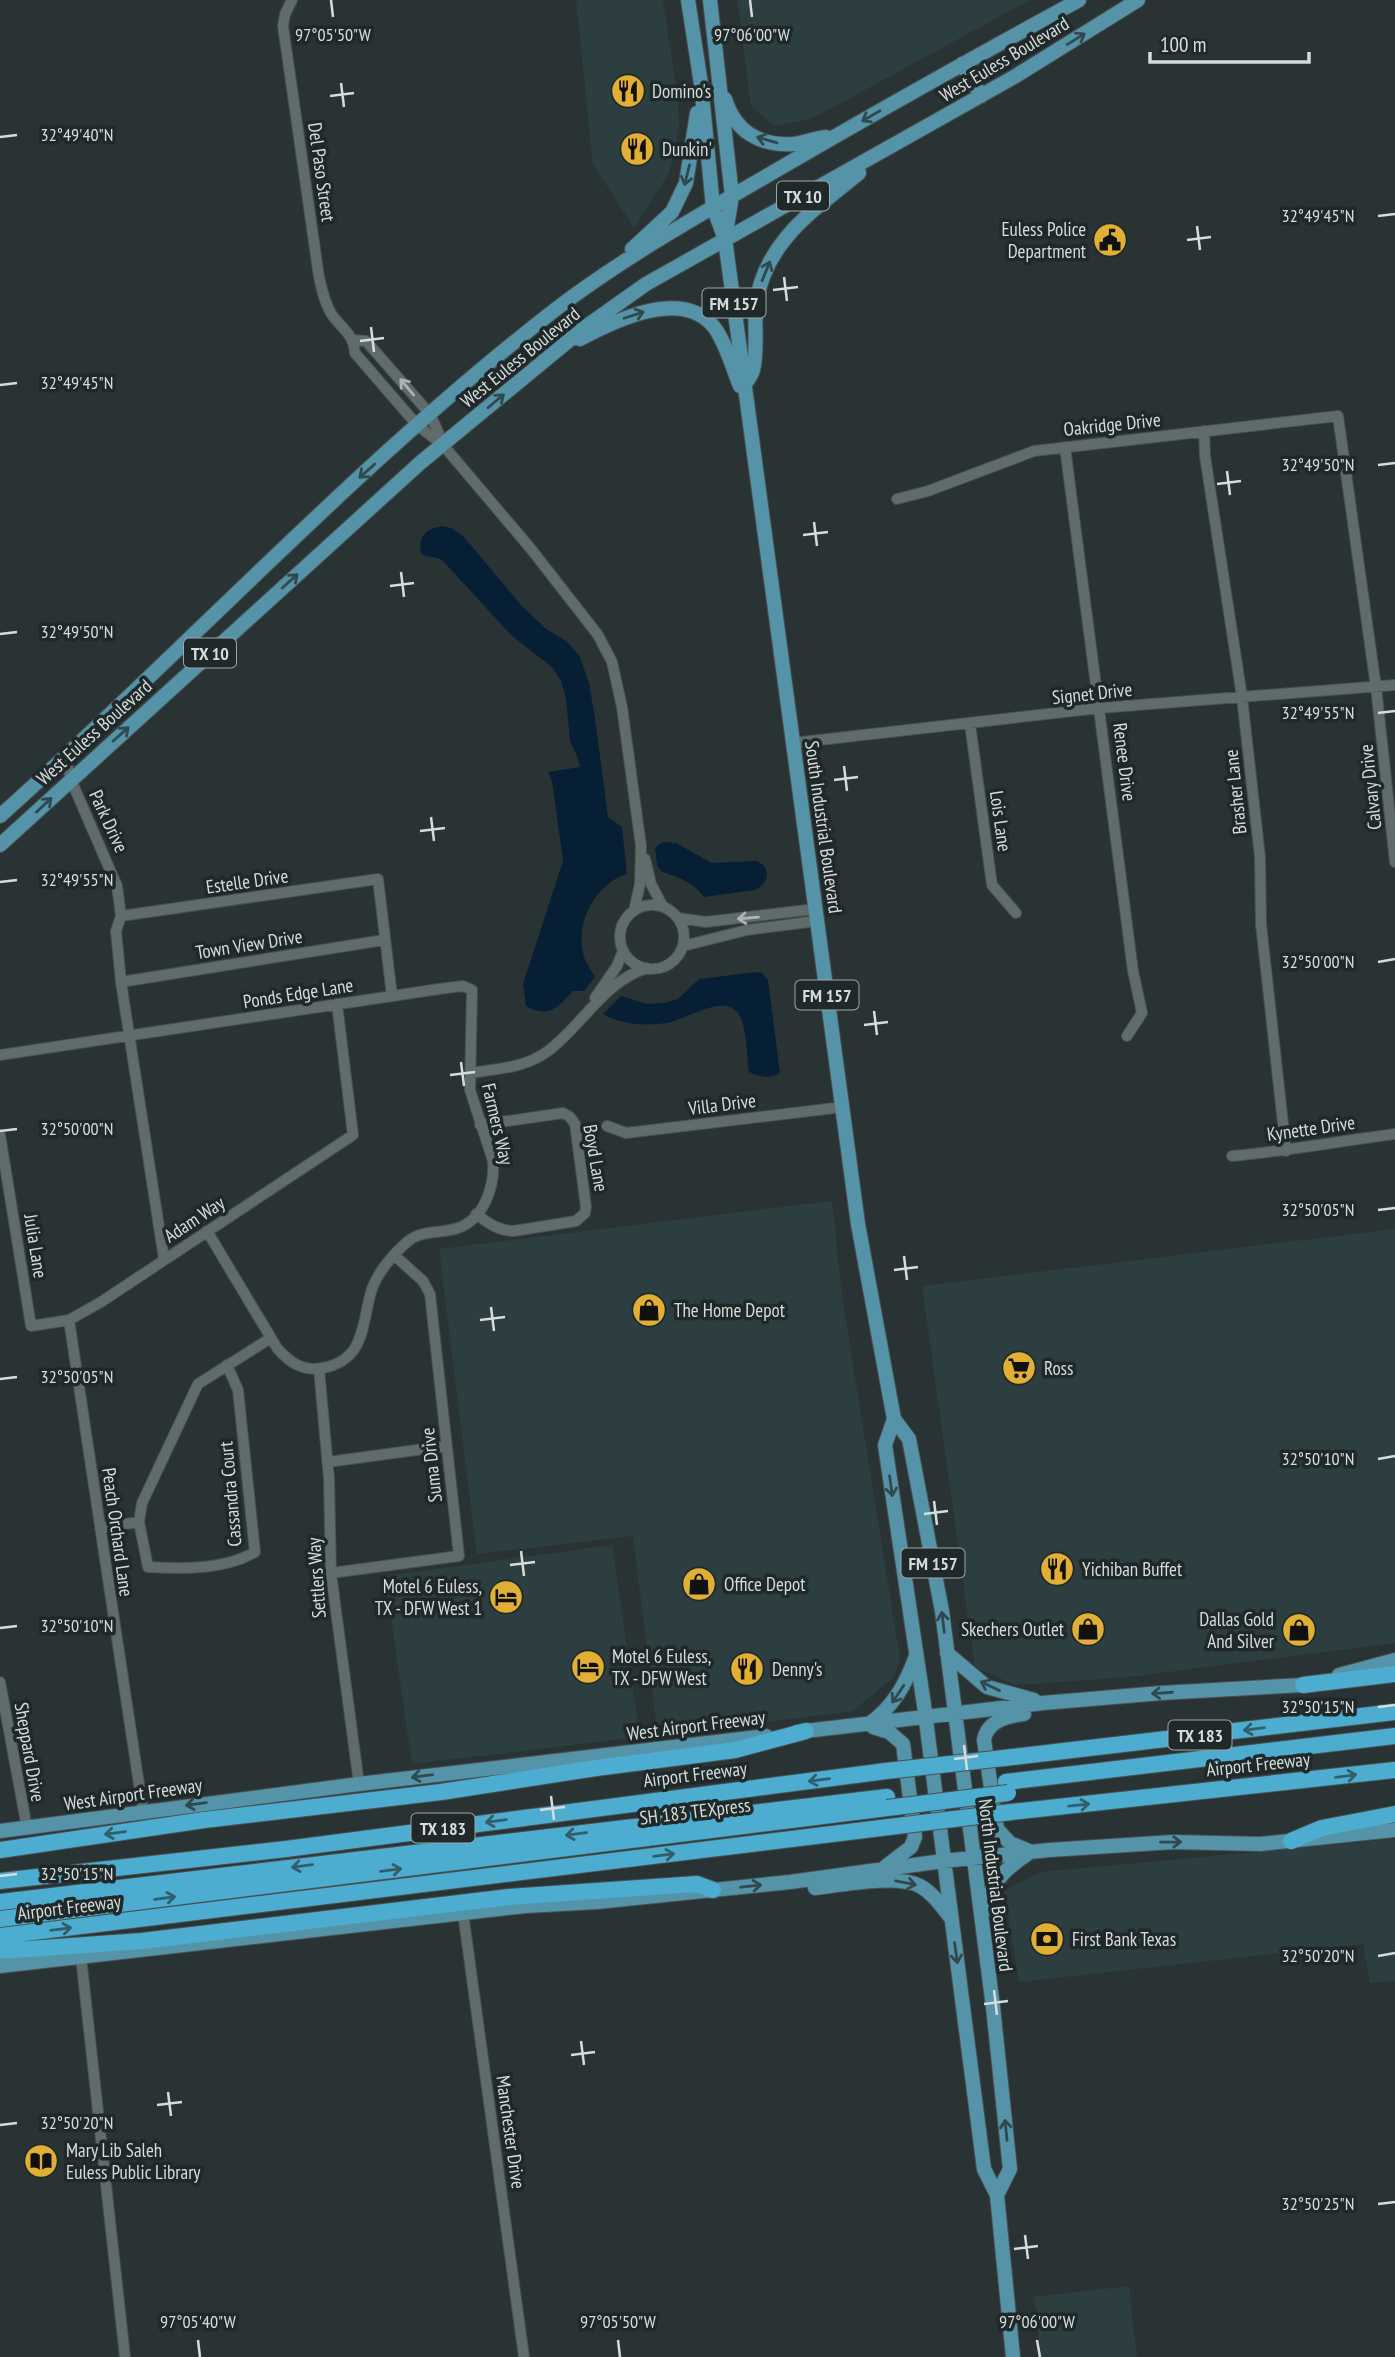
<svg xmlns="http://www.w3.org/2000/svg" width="1395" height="2357" font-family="'PT Sans Narrow',sans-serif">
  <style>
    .built { fill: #2d3e40 }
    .water { fill: #071f34 }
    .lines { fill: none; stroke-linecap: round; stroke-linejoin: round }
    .minor-casing { stroke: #495051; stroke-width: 12 }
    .major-casing { stroke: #495051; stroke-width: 16 }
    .highway-casing { stroke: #495051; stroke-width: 18 }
    .minor { stroke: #606b6c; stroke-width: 10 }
    .major { stroke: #5493a8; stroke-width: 14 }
    .highway { stroke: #4cadd0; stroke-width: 16 }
    .highway-bridge-casing { stroke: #495051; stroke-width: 18; stroke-linecap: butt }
    .highway-bridge { stroke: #4cadd0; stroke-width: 16 }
    .oneway { stroke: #30494f }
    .oneway2 { stroke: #adb4b5 }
    .oneway3 { stroke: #325e6c }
    .ticks { fill: none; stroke: #d6dcdc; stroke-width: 2.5 }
    .labels { text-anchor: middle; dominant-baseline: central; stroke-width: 7; stroke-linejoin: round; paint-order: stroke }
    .shield { fill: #202929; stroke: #9fa6a6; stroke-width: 2 }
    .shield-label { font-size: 18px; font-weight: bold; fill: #d6dcdc }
    .street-label { font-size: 19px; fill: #d6dcdc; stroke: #202929 }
    .poi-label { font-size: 19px; fill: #d6dcdc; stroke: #202929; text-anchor: start }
    .ticks-label { font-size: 18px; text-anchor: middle; fill: #d6dcdc; stroke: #202929; stroke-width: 7; stroke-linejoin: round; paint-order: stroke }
  </style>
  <rect width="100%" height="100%" fill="#293333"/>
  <path class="built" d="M576 0H663L678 101 679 129 669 173 634 228 593 164Z
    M737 0H1030L821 114 806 120 774 126 751 106Z
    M832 1201 842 1296 900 1659 894 1677 853 1711 658 1736 633 1536 477 1554 439 1249Z
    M1395 1229V1643L1129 1677 1015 1685 975 1667 922 1286Z
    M612 1545 640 1737 412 1764 385 1576Z
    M1395 1839V1981L1370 1983 1363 1944 1019 1982 1004 1891 1040 1872Z
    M1129 2286 1137 2357H1041L1034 2297Z"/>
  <path class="water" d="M442 526 451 528 463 536 522 606 546 629 566 641 579 655 589 683 595 718 608 817 622 827 627 874C598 882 578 918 582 947 583 959 589 967 595 977L584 991H573C558 1007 549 1019 526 1006L523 984 563 861 552 781 548 772 580 767 577 756 570 741 566 698 561 681 552 667 512 636 442 560C435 556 428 558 421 554 418 537 425 529 442 526Z
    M666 842 676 843 712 863 757 861C772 868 769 884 755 890L704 897C692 881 679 878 661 871L657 865 655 848 661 843Z
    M757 972 762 973 768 980 780 1073C770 1079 759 1077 749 1072 747 1057 747 1025 738 1013 723 993 686 1020 667 1023 646 1026 622 1025 603 1014L621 996 647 1004 664 1003 678 999 699 979Z"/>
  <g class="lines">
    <g class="minor-casing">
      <path id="minor" d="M292 0 285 14 283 26 319 277C322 290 325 304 332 315 343 330 353 333 355 353L417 425 443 445 531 549 598 635 612 662 622 707 641 846 640 884 634 911
        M354 340 366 341 430 414 443 443
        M1204 431 1205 456 1242 697 1260 857 1261 924 1286 1151
        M1065 447 1133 971 1142 1013 1127 1036
        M897 499 928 491 1034 451 1338 416 1376 687 1395 862
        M970 724 992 885 1016 913
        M793 743 1100 708 1395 685
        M65 757 71 780 117 886 121 916 116 931 121 982 164 1259
        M645 859 651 884 663 907
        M620 937a32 32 0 1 1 64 0a32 32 0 1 1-64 0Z
        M121 916 378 879 392 996
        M678 918 706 922 815 909
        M683 946 747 930 817 921
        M121 982 384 940
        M595 998 617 966 623 951
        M0 1055 439 989 463 986 472 990 470 1090 493 1161C495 1186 484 1219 458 1228 441 1234 422 1229 407 1242 393 1254 378 1272 372 1289 361 1323 367 1359 323 1368 303 1372 289 1362 277 1348L207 1231
        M470 1073C497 1069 525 1068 548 1051 583 1025 603 982 647 968
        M607 1126 626 1133 843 1107
        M0 1135 31 1326 69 1320
        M1232 1156C1287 1151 1341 1141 1395 1134
        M476 1214C488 1223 498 1231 514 1231L576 1221 585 1213 586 1207 575 1124 570 1117 563 1113 480 1125
        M227 1365 238 1390 255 1552C225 1570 181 1569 148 1567L139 1522 142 1503 198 1384 271 1338
        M319 1369 329 1479 331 1573 359 1784
        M328 1462 446 1446
        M100 1528 139 1522
        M331 1573 459 1556 430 1294 423 1281 394 1255
        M0 1682 27 1828
        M143 1811 69 1320 101 1302 353 1135 337 1004
        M463 1913 524 2357
        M81 1957 125 2357"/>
    </g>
    <g class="major-casing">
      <path id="major" d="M688 0 701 84 713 207 725 239 858 1224 894 1419 909 1439 942 1611 993 2007 1010 2169 997 2195
        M710 0 732 196 725 238
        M962 64 981 96
        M725 99C735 131 759 146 793 144 804 143 815 138 826 137
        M632 249 672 212 686 183 697 113
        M580 339C614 321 682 287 714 327 725 341 733 369 740 386
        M745 384C748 380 752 375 753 370 758 353 754 324 756 305 764 242 814 210 859 173
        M0 816C187 649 357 463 556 309 619 261 689 221 758 181 864 119 971 59 1079 0
        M0 845 420 463 584 328 646 284 1014 77 1138 0
        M894 1419 885 1445 924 1705 984 2169 997 2195 1013 2357
        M947 1653 987 1687 1034 1700
        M1339 1675 1395 1660
        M1024 1714C1007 1716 987 1721 984 1740L997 1829 1010 1843 1029 1851
        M869 1724C893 1707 906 1684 916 1656
        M873 1727 889 1732 903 1744 915 1837 911 1847 885 1867
        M797 1732 1043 1703 1161 1693 1303 1685 1313 1683
        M0 1831 359 1784 766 1736
        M815 1888C841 1885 898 1874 920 1886 933 1893 942 1907 951 1918
        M983 1912C992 1882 1003 1870 1029 1853
        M0 1966 525 1906 597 1902 790 1882 943 1861 1049 1850 1173 1842 1260 1844 1395 1830"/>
    </g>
    <g class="highway-casing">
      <path id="highway" d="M1303 1685 1395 1674
        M1004 1758 1395 1712
        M1006 1782 1395 1736
        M1011 1812 1395 1770
        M1291 1841 1322 1828 1395 1814
        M0 1850 204 1820 441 1792 596 1768 735 1750 806 1731
        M0 1881 286 1849 886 1771
        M0 1902 887 1797
        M0 1919 887 1808
        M0 1936 889 1827
        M0 1951 142 1941 509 1897 697 1884 713 1890"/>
    </g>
    <use href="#minor" class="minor"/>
    <use href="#major" class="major"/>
    <use href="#highway" class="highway"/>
    <g class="highway-bridge-casing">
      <path id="highway-bridge" d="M886 1771 1004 1758
        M887 1808 1008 1793
        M889 1827 1011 1812"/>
    </g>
    <use href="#highway-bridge" class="highway-bridge"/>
  </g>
  <defs><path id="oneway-shaft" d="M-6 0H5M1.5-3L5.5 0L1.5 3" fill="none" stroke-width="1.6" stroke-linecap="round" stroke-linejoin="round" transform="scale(1.75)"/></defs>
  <g class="oneway">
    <use href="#oneway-shaft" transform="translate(1076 39) rotate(-32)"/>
    <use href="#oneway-shaft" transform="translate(871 116) rotate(150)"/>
    <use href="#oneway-shaft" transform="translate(767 140) rotate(-164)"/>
    <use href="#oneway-shaft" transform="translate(687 175) rotate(104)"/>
    <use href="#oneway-shaft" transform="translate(766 271) rotate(-68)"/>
    <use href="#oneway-shaft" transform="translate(634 315) rotate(-18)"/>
    <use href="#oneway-shaft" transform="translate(496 401) rotate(-40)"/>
    <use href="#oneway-shaft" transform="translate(367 471) rotate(138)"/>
    <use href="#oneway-shaft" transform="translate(290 581) rotate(-42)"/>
    <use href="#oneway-shaft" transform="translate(121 734) rotate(-42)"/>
    <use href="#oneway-shaft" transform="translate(44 805) rotate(-43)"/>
    <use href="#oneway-shaft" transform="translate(891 1486) rotate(82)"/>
    <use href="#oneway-shaft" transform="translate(943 1622) rotate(-97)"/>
    <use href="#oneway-shaft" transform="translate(990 1686) rotate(-155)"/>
    <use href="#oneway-shaft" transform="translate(1162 1693) rotate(176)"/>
    <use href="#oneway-shaft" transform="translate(898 1694) rotate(124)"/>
    <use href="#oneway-shaft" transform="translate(422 1776) rotate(173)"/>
    <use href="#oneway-shaft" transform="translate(196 1804) rotate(172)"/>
    <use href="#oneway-shaft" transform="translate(1171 1842) rotate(-1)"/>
    <use href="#oneway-shaft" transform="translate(906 1883) rotate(11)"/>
    <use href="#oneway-shaft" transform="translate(751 1886) rotate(-6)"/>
    <use href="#oneway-shaft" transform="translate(956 1953) rotate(82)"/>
    <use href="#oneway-shaft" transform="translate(1006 2130) rotate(-96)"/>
  </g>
  <g class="oneway2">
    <use href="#oneway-shaft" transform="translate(407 387) rotate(-130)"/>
    <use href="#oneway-shaft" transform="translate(748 918) rotate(175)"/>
  </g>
  <g class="oneway3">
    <use href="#oneway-shaft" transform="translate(1254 1729) rotate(173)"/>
    <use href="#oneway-shaft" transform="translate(1346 1776) rotate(-7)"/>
    <use href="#oneway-shaft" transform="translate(819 1780) rotate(173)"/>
    <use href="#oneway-shaft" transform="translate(1079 1805) rotate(-6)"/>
    <use href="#oneway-shaft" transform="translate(496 1821) rotate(173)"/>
    <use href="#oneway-shaft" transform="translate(115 1833) rotate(172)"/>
    <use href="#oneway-shaft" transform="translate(576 1834) rotate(173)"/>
    <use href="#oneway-shaft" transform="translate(664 1855) rotate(-7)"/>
    <use href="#oneway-shaft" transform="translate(302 1866) rotate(173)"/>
    <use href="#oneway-shaft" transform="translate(391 1870) rotate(-7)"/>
    <use href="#oneway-shaft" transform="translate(165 1898) rotate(-7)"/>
    <use href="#oneway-shaft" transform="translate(61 1929) rotate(-7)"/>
  </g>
  <path class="ticks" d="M331 0 333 17M750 0 752 17M341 83 344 107M330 96 354 93M0 137 17 135M1378 216 1395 214M1197 226 1200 250M1187 240 1211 237M784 277 787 301M773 290 798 287M371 327 374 352M360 341 384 338M0 385 17 383M1378 465 1395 463M1227 471 1230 495M1217 484 1241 481M814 522 817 546M803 535 828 532M401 572 404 597M390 586 414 583M0 634 17 632M1378 713 1395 711M844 766 847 791M834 780 858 777M431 817 434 841M420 831 445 828M0 882 17 880M1378 962 1395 959M874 1011 877 1035M864 1025 888 1022M461 1062 464 1086M450 1075 475 1072M0 1131 17 1129M1378 1210 1395 1208M904 1256 907 1280M894 1270 918 1267M491 1307 494 1331M480 1320 505 1317M0 1379 17 1377M1378 1459 1395 1456M934 1501 937 1525M924 1514 948 1511M521 1551 524 1576M510 1565 535 1562M0 1628 17 1626M1378 1707 1395 1705M964 1745 967 1770M954 1759 978 1756M551 1796 554 1820M540 1810 565 1807M0 1876 17 1874M1378 1956 1395 1953M994 1990 997 2015M984 2004 1008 2001M581 2041 584 2065M571 2055 595 2052M168 2092 171 2116M157 2105 182 2102M0 2125 17 2123M1378 2204 1395 2202M1025 2235 1028 2259M1014 2249 1038 2246M198 2340 200 2357M618 2340 620 2357M1037 2340 1040 2357"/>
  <defs>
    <g id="restaurant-disc" transform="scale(1.75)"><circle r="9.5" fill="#e1af34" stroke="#202929"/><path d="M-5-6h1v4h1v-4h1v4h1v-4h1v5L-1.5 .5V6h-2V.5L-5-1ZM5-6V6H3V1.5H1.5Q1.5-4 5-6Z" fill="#111"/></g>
    <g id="civic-disc" transform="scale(1.75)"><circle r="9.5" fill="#e1af34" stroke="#202929"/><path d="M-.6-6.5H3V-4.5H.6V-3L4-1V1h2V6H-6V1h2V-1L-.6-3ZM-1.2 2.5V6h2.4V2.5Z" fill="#111"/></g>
    <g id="shop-disc" transform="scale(1.75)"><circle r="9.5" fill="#e1af34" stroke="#202929"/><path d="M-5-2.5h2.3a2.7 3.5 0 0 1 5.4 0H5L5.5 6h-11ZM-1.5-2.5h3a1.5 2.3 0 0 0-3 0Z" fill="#111"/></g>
    <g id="supermarket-disc" transform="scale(1.75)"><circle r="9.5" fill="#e1af34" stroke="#202929"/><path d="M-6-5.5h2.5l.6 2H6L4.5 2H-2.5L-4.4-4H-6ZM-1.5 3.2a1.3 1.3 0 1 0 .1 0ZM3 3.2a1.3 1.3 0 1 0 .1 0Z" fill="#111"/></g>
    <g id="hotel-disc" transform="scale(1.75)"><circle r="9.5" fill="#e1af34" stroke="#202929"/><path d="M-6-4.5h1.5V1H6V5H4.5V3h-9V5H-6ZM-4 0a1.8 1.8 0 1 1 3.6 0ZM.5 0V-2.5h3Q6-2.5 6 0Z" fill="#111"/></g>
    <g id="bank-disc" transform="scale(1.75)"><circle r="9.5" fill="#e1af34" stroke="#202929"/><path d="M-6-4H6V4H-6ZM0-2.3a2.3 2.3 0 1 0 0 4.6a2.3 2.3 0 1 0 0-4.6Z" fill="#111"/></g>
    <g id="library-disc" transform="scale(1.75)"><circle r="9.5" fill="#e1af34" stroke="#202929"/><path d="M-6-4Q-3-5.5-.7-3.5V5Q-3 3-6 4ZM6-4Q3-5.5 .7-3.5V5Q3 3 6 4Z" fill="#111"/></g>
  </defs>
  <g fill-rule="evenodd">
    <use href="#restaurant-disc" x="628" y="91"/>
    <use href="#restaurant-disc" x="637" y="149"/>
    <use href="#civic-disc" x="1110" y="240"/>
    <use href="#shop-disc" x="649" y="1310"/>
    <use href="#supermarket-disc" x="1019" y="1368"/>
    <use href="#restaurant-disc" x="1057" y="1569"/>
    <use href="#shop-disc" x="699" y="1584"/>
    <use href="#hotel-disc" x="506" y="1597"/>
    <use href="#shop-disc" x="1088" y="1629"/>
    <use href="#shop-disc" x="1299" y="1630"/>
    <use href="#hotel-disc" x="588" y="1667"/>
    <use href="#restaurant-disc" x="747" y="1669"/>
    <use href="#bank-disc" x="1047" y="1939"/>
    <use href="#library-disc" x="41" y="2161"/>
  </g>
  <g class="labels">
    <g class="shield">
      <rect x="777" y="181.5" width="52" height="29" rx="5"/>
      <rect x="702.5" y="288.5" width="63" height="29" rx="5"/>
      <rect x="184" y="638.5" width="52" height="29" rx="5"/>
      <rect x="795.5" y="980.5" width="63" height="29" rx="5"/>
      <rect x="901.5" y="1548.5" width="63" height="29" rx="5"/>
      <rect x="1168.5" y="1720.5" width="63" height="29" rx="5"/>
      <rect x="411.5" y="1813.5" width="63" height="29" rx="5"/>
    </g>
    <g class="shield-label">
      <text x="803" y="196">TX 10</text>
      <text x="734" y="303">FM 157</text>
      <text x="210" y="653">TX 10</text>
      <text x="827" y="995">FM 157</text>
      <text x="933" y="1563">FM 157</text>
      <text x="1200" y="1735">TX 183</text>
      <text x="443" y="1828">TX 183</text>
    </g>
    <g class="street-label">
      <text transform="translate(1004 59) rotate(-31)">West Euless Boulevard</text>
      <text transform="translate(322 172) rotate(82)">Del Paso Street</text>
      <text transform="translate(520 357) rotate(-39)">West Euless Boulevard</text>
      <text transform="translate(1112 424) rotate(-6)">Oakridge Drive</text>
      <text transform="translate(1092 693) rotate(-6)">Signet Drive</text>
      <text transform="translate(94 732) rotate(-42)">West Euless Boulevard</text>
      <text transform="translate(1125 762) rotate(83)">Renee Drive</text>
      <text transform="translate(1370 787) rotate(-96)">Calvary Drive</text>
      <text transform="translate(1235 792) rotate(-96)">Brasher Lane</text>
      <text transform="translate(109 821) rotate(65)">Park Drive</text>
      <text transform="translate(1001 821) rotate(82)">Lois Lane</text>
      <text transform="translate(824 827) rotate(82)">South Industrial Boulevard</text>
      <text transform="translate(247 881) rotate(-8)">Estelle Drive</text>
      <text transform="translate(249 944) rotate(-9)">Town View Drive</text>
      <text transform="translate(298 993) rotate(-9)">Ponds Edge Lane</text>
      <text transform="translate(722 1104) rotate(-7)">Villa Drive</text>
      <text transform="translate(498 1124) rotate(77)">Farmers Way</text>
      <text transform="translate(1311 1128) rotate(-8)">Kynette Drive</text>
      <text transform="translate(596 1158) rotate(80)">Boyd Lane</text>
      <text transform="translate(194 1219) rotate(-33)">Adam Way</text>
      <text transform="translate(36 1246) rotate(81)">Julia Lane</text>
      <text transform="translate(431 1465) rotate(-96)">Suma Drive</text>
      <text transform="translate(230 1494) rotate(-95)">Cassandra Court</text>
      <text transform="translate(118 1532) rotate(82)">Peach Orchard Lane</text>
      <text transform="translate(316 1578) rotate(-94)">Settlers Way</text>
      <text transform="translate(696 1725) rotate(-7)">West Airport Freeway</text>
      <text transform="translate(30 1752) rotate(80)">Sheppard Drive</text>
      <text transform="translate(1258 1764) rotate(-6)">Airport Freeway</text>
      <text transform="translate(695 1774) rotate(-7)">Airport Freeway</text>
      <text transform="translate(133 1794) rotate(-8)">West Airport Freeway</text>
      <text transform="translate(695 1811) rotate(-7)">SH 183 TEXpress</text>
      <text transform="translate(996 1885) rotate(83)">North Industrial Boulevard</text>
      <text transform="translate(69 1907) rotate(-7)">Airport Freeway</text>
      <text transform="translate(511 2132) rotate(82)">Manchester Drive</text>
    </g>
    <g class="poi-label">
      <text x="652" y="91">Domino's</text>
      <text x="662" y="149">Dunkin'</text>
      <text x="1086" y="229" text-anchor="end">Euless Police<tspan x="1086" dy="22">Department</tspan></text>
      <text x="674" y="1310">The Home Depot</text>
      <text x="1044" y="1368">Ross</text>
      <text x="1082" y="1569">Yichiban Buffet</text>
      <text x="724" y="1584">Office Depot</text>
      <text x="482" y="1586" text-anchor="end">Motel 6 Euless,<tspan x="482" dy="22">TX - DFW West 1</tspan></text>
      <text x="1274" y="1619" text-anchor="end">Dallas Gold<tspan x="1274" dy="22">And Silver</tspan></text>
      <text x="1064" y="1629" text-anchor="end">Skechers Outlet</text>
      <text x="612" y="1656">Motel 6 Euless,<tspan x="612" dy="22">TX - DFW West</tspan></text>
      <text x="772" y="1669">Denny's</text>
      <text x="1072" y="1939">First Bank Texas</text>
      <text x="66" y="2150">Mary Lib Saleh<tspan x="66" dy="22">Euless Public Library</tspan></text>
    </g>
  </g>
  <g class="ticks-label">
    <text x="333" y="41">97°05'50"W</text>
    <text x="752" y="41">97°06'00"W</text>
    <text x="77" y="141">32°49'40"N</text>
    <text x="1318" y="222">32°49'45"N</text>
    <text x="77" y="389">32°49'45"N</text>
    <text x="1318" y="471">32°49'50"N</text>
    <text x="77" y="638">32°49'50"N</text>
    <text x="1318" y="719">32°49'55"N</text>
    <text x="77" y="886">32°49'55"N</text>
    <text x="1318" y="968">32°50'00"N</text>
    <text x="77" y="1135">32°50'00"N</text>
    <text x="1318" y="1216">32°50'05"N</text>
    <text x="77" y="1383">32°50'05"N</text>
    <text x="1318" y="1465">32°50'10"N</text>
    <text x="77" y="1632">32°50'10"N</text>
    <text x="1318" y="1713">32°50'15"N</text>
    <text x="77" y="1880">32°50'15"N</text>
    <text x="1318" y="1962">32°50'20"N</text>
    <text x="77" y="2129">32°50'20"N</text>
    <text x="1318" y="2210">32°50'25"N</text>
    <text x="198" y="2328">97°05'40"W</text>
    <text x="618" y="2328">97°05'50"W</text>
    <text x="1037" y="2328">97°06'00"W</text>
  </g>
  <path d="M1150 52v10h159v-10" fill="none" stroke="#d6dcdc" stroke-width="3.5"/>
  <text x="1160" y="52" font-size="21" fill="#d6dcdc" stroke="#202929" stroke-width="5" paint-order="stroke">100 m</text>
</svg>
